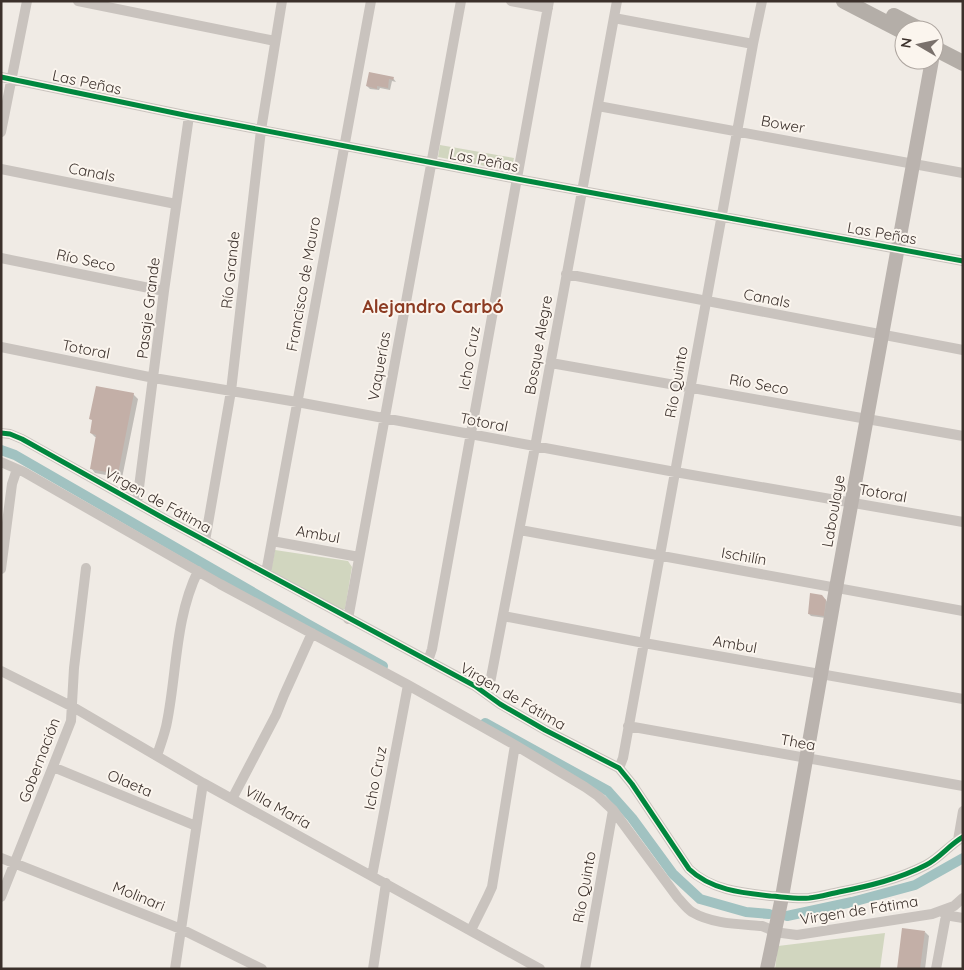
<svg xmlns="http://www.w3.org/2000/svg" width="964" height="970" font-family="Quicksand,sans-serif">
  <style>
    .green { fill: #d1d6bf }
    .shadow { fill: #0003 }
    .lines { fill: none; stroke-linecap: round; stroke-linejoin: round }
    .canal { stroke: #a1c2c1; stroke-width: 10 }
    .building { fill: #c3afa7 }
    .minor { stroke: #c9c3be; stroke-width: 10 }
    .secondary { stroke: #bab3ae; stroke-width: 14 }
    .trunk { stroke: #b4aea8; stroke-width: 16 }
    .cycleway-casing { stroke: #fbf5ee; stroke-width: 8 }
    .cycleway { stroke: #00873e; stroke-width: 5 }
    .labels { text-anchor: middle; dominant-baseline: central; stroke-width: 4; stroke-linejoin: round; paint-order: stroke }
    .street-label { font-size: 15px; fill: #3b302b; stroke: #fbf5ee }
    .quarter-label { font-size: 18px; font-weight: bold; fill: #8c3b22; stroke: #fbf5ee }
  </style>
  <rect width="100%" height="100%" fill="#f0ebe5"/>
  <path class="green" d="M440 145 514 158 511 171 438 157Z
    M275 550 348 561 352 567 345 609 341 610 274 574 271 570Z
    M885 933 880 969H775L778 946Z"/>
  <path class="shadow" d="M370 74 393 78 396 82 392 81 390 90 380 88 379 90 370 89 367 86Z
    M133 394 138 399 122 478 95 473 91 468 97 437H95L91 433Z
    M825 599 828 603 826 618 811 616 809 614Z
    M925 932 929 936 925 969H898Z"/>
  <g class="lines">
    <path class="canal" d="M1 450 15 455 306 623 383 666
      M485 723 608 791 632 818 673 874 700 899 746 912 769 914
      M787 916 852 902 915 885 963 858"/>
  </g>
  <path class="building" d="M369 72 394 77 393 80 389 79 388 88 377 86V89L366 86Z
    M96 386 134 393 118 474 90 469 96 435 90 433 92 420 89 419Z
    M810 593 822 595 826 600 824 616 808 614Z
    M902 928 925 931 920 969H897Z"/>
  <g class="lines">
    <path class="minor" d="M78 1 275 41
      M511 1 548 8
      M614 18 753 44
      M1 77 189 116 517 179 963 261
      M598 106 963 173
      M1 132 27 1
      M1 169 176 204
      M1 258 164 291
      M566 274 963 350
      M1 347 154 378 297 402 675 472 963 522
      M551 363 963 436
      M1 433 10 434 22 439 165 519 475 686 500 704 545 730 619 768 632 784 689 869C711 890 742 893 771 896 784 897 796 899 809 898 819 897 829 894 839 892 869 886 899 879 926 865 940 858 949 845 963 837
      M1 462 24 472 220 584 408 685 515 745 585 787 598 796 613 810 678 898C682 902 686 908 692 912 712 924 739 924 762 926L767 928 774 932 797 935 932 914 954 906 963 898
      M137 503 164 291 189 116
      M520 530 963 611
      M205 541 231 391 261 130 282 1
      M272 541 359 557
      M1 569 12 484 17 469
      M266 573 371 1
      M503 616 644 643 963 699
      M348 619 461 1
      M428 661 432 649 549 1
      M1 671 73 707 203 783 540 969
      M486 694 490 683 535 447 617 1
      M628 726 963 786
      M157 756C160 745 165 734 167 722 177 672 175 618 198 571
      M53 767 196 826
      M619 768 623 758 753 44 762 1
      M232 799 276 715 284 695 312 633
      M958 840 963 811
      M1 858 181 929 262 969
      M372 876 408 685
      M1 897 71 721 74 668 86 568
      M945 915 963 918
      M471 930 487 898 492 887 515 745
      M175 969 203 783
      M373 969 386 883
      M585 969 613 810
      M936 969 947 910"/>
    <path class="secondary" d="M767 969 782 897 836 588 932 60"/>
    <path class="trunk" d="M844 1 904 32
      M894 16 921 30
      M934 48 963 63"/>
    <g class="cycleway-casing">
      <path id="cycleway" d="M1 77 189 116 517 179 963 261
        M1 433 10 434 22 439 165 519 475 686 500 704 545 730 619 768 632 784 689 869C711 890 742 893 771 896 784 897 796 899 809 898 819 897 829 894 839 892 869 886 899 879 926 865 940 858 949 845 963 837"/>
    </g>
    <use href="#cycleway" class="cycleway"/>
  </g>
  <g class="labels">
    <g class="street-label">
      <text transform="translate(87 82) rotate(12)">Las Peñas</text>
      <text transform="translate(783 124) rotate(10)">Bower</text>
      <text transform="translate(484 160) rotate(11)">Las Peñas</text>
      <text transform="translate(92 172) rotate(11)">Canals</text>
      <text transform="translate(882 233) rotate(10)">Las Peñas</text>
      <text transform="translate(86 260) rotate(12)">Río Seco</text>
      <text transform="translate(230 270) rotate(-84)">Río Grande</text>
      <text transform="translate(303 284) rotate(-80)">Francisco de Mauro</text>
      <text transform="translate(767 298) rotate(11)">Canals</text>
      <text transform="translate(148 308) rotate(-83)">Pasaje Grande</text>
      <text transform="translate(538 345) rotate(-80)">Bosque Alegre</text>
      <text transform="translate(86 349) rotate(11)">Totoral</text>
      <text transform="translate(469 358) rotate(-80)">Icho Cruz</text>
      <text transform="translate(379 366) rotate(-80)">Vaquerías</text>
      <text transform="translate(676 382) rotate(-80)">Río Quinto</text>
      <text transform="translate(759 384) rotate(10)">Río Seco</text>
      <text transform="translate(484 422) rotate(11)">Totoral</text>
      <text transform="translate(883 493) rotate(10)">Totoral</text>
      <text transform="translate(158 500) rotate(29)">Virgen de Fátima</text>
      <text transform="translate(833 511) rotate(-80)">Laboulaye</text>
      <text transform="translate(318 534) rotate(10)">Ambul</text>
      <text transform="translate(744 556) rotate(10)">Ischilín</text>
      <text transform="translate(735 644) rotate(10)">Ambul</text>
      <text transform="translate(513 696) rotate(30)">Virgen de Fátima</text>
      <text transform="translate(798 742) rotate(10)">Thea</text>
      <text transform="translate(39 760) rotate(-69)">Gobernación</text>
      <text transform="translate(375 778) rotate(-79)">Icho Cruz</text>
      <text transform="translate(130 783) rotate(23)">Olaeta</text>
      <text transform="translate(278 807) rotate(29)">Villa María</text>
      <text transform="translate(584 887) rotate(-80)">Río Quinto</text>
      <text transform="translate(139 896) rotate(22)">Molinari</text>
      <text transform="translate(859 910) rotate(-9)">Virgen de Fátima</text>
    </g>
    <g class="quarter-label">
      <text x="433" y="306">Alejandro Carbó</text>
    </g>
  </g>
  <rect width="964" height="970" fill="none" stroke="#3b302b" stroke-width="5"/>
  <g transform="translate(919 45) rotate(279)"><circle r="24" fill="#fbf5ee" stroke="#aea6a0"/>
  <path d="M0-4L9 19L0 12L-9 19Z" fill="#7a716c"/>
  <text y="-8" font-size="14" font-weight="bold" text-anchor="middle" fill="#3b302b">N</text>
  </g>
</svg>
